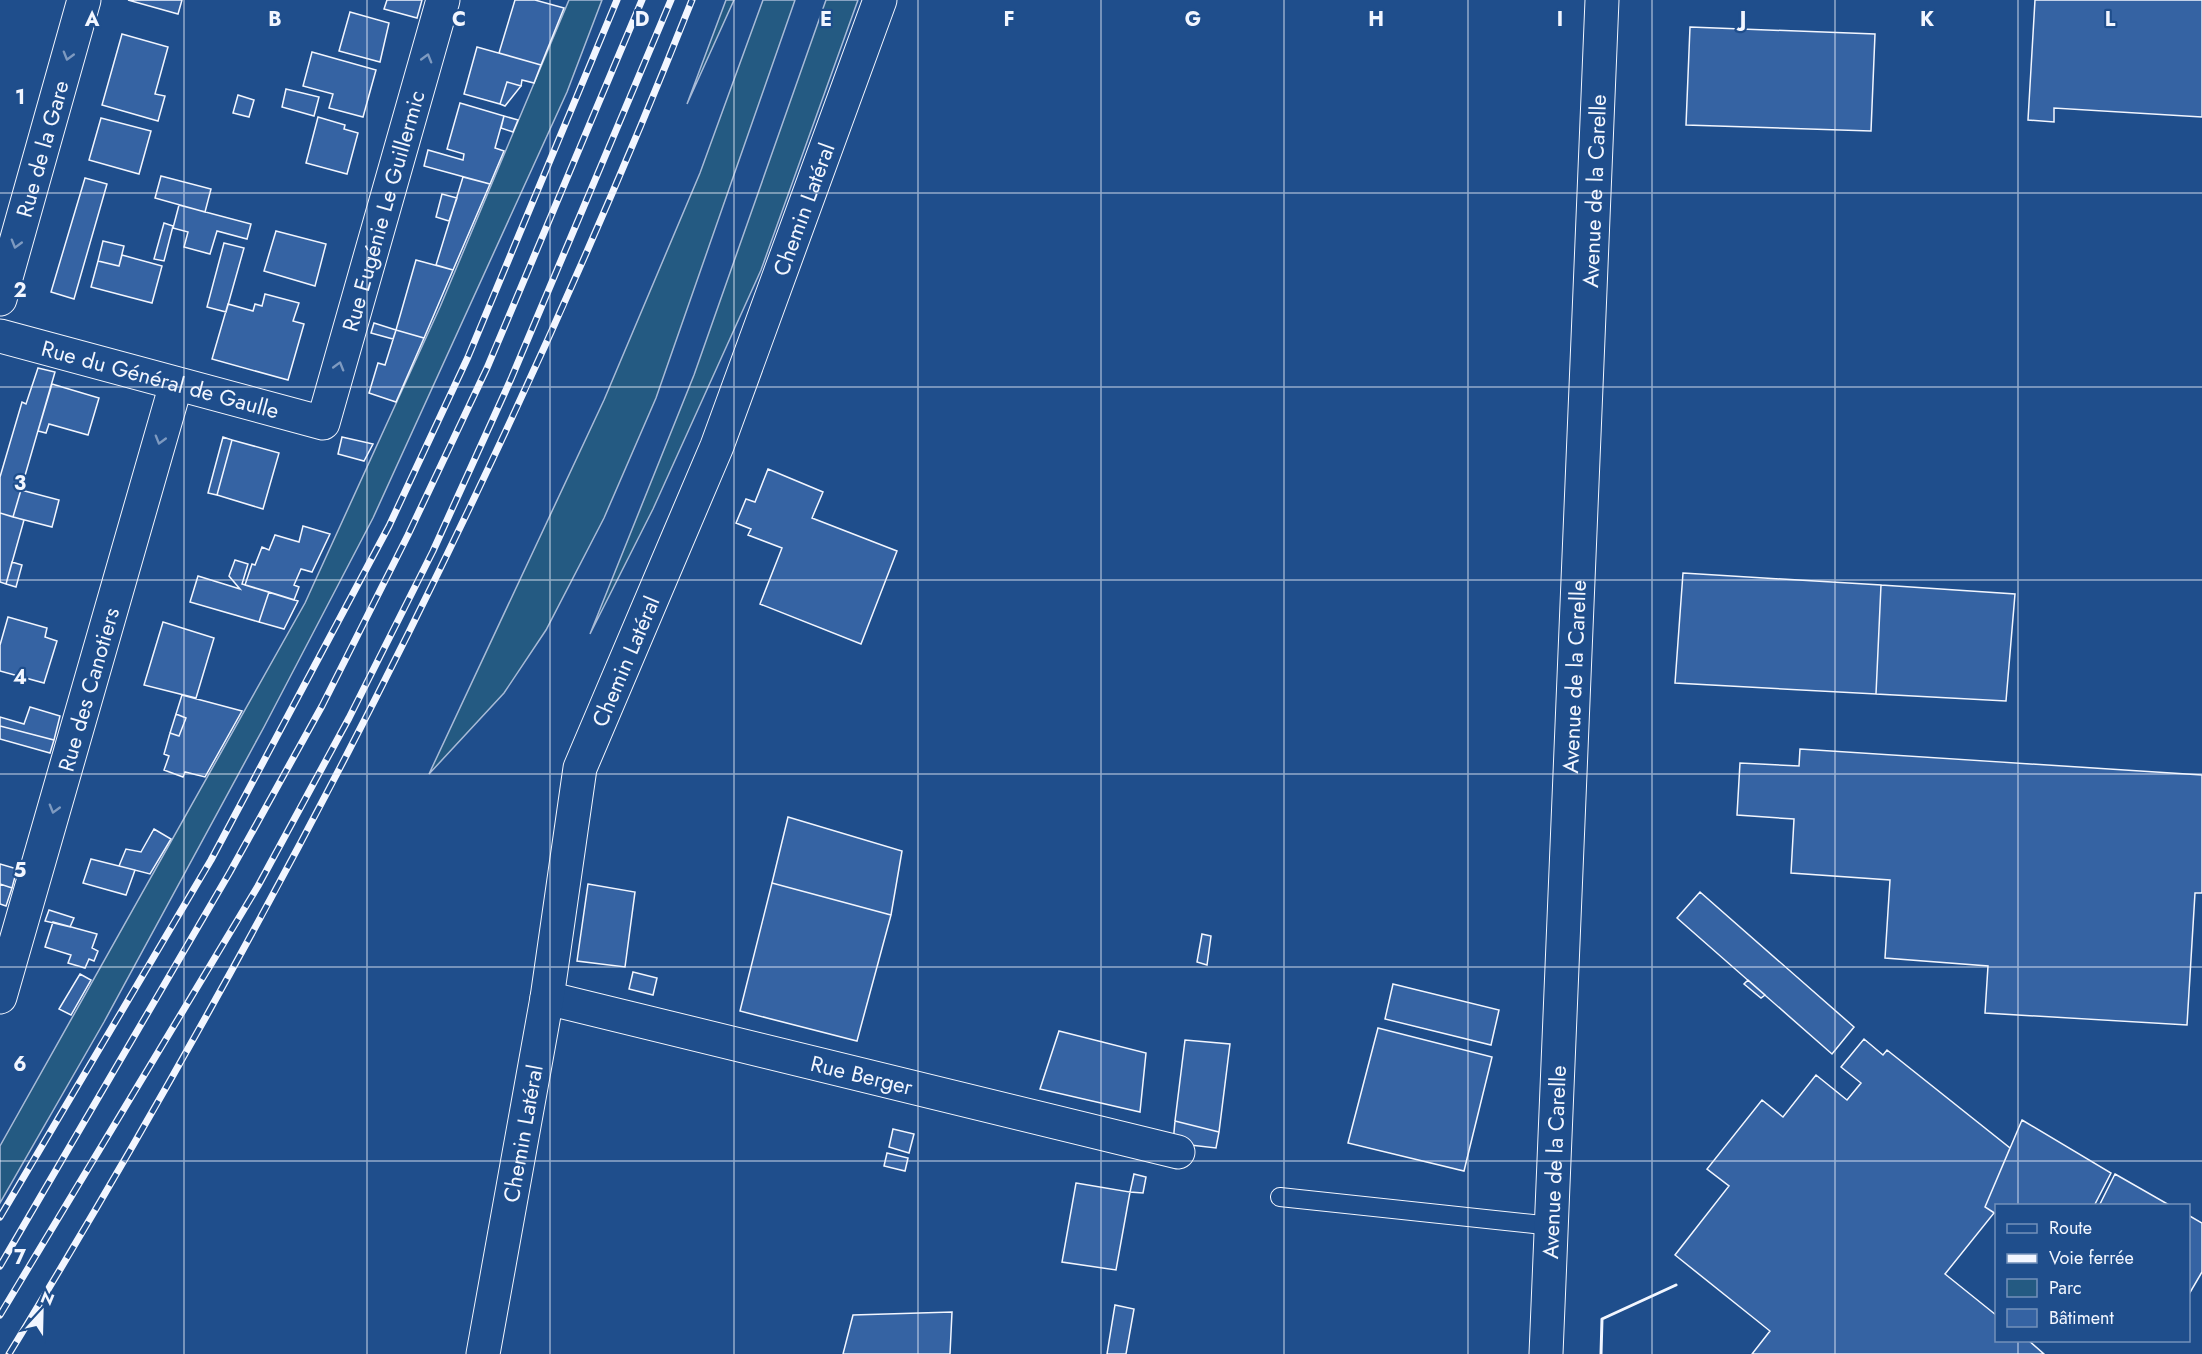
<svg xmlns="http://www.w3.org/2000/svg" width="2202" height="1354" font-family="Jost,sans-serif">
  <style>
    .green { fill: #245a82; stroke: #a8bbd7; stroke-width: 1.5 }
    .building { fill: #3563a3; stroke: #f2f6ff; stroke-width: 1.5 }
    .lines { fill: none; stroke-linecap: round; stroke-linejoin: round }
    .lane-casing { stroke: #f2f6ff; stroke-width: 20 }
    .street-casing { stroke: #f2f6ff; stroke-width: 35 }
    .lane { stroke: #1f4e8c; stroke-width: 18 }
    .street { stroke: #1f4e8c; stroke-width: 33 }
    .rail-casing { stroke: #f2f6ff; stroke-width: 7 }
    .rail { stroke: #1f4e8c; stroke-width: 4.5; stroke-dasharray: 14; stroke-linecap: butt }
    .wall { stroke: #f2f6ff; stroke-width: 3 }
    .oneway { stroke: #7e9ac0 }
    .grid { fill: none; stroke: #f2f6ff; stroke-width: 1.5; stroke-opacity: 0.55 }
    .labels { text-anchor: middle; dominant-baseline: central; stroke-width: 4.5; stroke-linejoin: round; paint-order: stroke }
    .street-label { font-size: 22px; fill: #f2f6ff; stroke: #1f4e8c }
    .grid-label { font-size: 20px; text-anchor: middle; font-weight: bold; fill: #f2f6ff; stroke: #1f4e8c; stroke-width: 4.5; stroke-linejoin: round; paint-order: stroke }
  </style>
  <rect width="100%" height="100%" fill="#1f4e8c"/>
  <path class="green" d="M569 0H602L567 92 373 518 264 727 104 1022 0 1203V1146L305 603 440 307Z
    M726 0H734L687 104Z
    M763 0H795L656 398 604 518 546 630 504 693 429 774 604 400 700 173Z
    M826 0H858L761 270 653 509 590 634 694 375Z"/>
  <path class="building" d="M128 0H182L178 14Z
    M387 0H422L417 18 384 9Z
    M515 0H535L564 8 541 65 499 53Z
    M2035 0H2202V117L2054 108V122L2028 120Z
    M350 12 389 23 380 62 339 51Z
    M1690 27 1875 34 1871 131 1686 125Z
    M122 34 168 47 155 94 165 96 158 121 102 105Z
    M477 47 541 65 534 83 522 80 521 86 507 82 500 104 464 94Z
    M312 52 376 70 363 117 329 108 333 94 303 86Z
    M507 82 521 86 505 106 500 104Z
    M286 89 319 97 314 116 282 107Z
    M238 95 254 100 249 117 233 113Z
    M460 103 504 116 495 148 504 151 490 184 424 166 428 150 463 160 464 154 447 149Z
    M504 116 518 120 513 132 501 128Z
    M318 117 345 125 344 129 358 133 347 174 306 163Z
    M101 118 151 131 139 174 89 160Z
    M161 176 211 189 205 212 155 198Z
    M463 177 490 184 453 270 436 265Z
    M85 178 107 184 74 299 51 292Z
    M442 194 457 198 449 221 436 217Z
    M179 205 251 224 247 239 217 231 210 254 184 247 188 232 173 228Z
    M164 223 173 226 164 261 154 259Z
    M276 231 326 244 315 286 264 271Z
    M103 241 124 246 119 266 98 261Z
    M224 243 244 248 226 312 207 307Z
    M122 255 162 266 152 303 91 287 98 261 119 266Z
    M416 260 453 270 424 338 396 330Z
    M265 294 299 303 293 321 304 324 288 380 212 359 228 304 253 311 255 304 262 306Z
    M374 323 396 330 393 339 371 333Z
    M396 330 424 338 396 402 369 393 378 363 385 365Z
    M38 368 55 372 13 517 0 513V477L22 402 26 404Z
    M52 384 99 398 88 435 49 424 46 433 38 431Z
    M223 437 232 440 217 495 208 493Z
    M342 437 373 444 364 461 338 454Z
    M232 440 279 453 263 509 217 495Z
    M768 469 823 492 812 518 897 551 861 644 760 604 782 548 748 535 751 529 736 523 746 499 755 502Z
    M21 490 59 500 52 527 13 517Z
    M0 513 24 520 6 584 0 582Z
    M303 526 330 534 312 572 301 569 294 585 299 587 294 600 245 585 252 564 255 565 262 547 269 550 275 535 299 542Z
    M235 560 248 564 242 584 269 592 259 622 190 602 198 576 240 589 229 576Z
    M12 562 22 565 16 587 6 584Z
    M1683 573 1881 585 1876 694 1675 683Z
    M1881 585 2015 594 2006 701 1876 694Z
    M269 592 298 601 284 629 259 622Z
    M8 617 47 628 45 637 57 641 44 683 0 671V645Z
    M163 622 214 638 196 698 144 685Z
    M182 695 242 711 205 777 185 772 183 777 164 770 169 756 164 754 170 733 179 736 186 718 176 714Z
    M30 707 60 716 54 740 0 726V717L24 724Z
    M176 714 186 718 179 736 170 733Z
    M0 726 54 740 50 753 0 739Z
    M1800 749 2202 775V893H2195L2187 1025 1985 1013 1988 966 1885 958 1890 880 1791 873 1794 819 1737 815 1740 763 1799 766Z
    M788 817 902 851 891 915 772 883Z
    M154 829 171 839 150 874 119 866 126 849 141 852Z
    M91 859 135 870 126 895 83 883Z
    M0 864 17 869 12 888 0 884Z
    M772 883 891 915 857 1041 740 1011Z
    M0 884 12 888 6 906 0 904Z
    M588 884 635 892 625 967 577 961Z
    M1700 892 1854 1027 1832 1054 1677 918Z
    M49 910 74 918 70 927 45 921Z
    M53 922 97 934 92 948 98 951 94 961 89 959 85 968 68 963 71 955 45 947Z
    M1202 934 1211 936 1207 965 1197 962Z
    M633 972 657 978 653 995 629 989Z
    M80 974 91 980 71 1015 59 1009Z
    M1748 980 1765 995 1761 998 1744 984Z
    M1393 984 1499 1010 1491 1045 1385 1019Z
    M1378 1028 1492 1057 1464 1171 1348 1143Z
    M1059 1031 1146 1053 1140 1112 1040 1089Z
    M1864 1039 1883 1055 1887 1050 2010 1148 1985 1207 1994 1213 1945 1274 1996 1315V1340H2028L2044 1354H1752L1770 1331 1675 1255 1729 1186 1707 1169 1762 1100 1783 1117 1816 1075 1847 1100 1861 1083 1841 1067Z
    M1185 1040 1230 1044 1219 1132 1175 1121Z
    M2022 1120 2111 1173 2094 1206H1996V1214L1985 1207Z
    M1175 1121 1219 1132 1216 1148 1173 1143Z
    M893 1129 914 1134 909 1153 889 1147Z
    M887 1153 908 1158 905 1171 884 1166Z
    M1134 1174 1146 1177 1143 1193 1130 1192Z
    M2115 1174 2171 1206H2099Z
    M1076 1183 1130 1192 1116 1270 1062 1262Z
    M2188 1215 2202 1223V1272L2188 1296Z
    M1115 1305 1134 1309 1126 1354H1107Z
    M952 1312 950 1354H843L853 1315Z"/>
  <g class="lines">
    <g class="lane-casing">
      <path id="lane" d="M1280 1197 1552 1226"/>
    </g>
    <g class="street-casing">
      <g id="street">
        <path id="s1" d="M0 299 84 0"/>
        <path id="s2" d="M0 336 323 423 443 0"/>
        <path id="s3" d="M0 997 176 384"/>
        <path id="s4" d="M547 998 1178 1152"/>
        <path id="s5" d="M483 1354 547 998 580 768 717 446 880 0"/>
        <path id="s6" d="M1546 1354 1602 0"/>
      </g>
    </g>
    <use href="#lane" class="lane"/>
    <use href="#street" class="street"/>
    <g class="rail-casing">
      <path id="rail" d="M0 1217 211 860 389 526 468 357 617 0
        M0 1266 230 872 322 706 408 535 487 368 642 0
        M0 1315 258 886 349 718 433 551 511 379 671 0
        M9 1354C272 923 505 470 692 0"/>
    </g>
    <use href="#rail" class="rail"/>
    <path class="wall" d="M1601 1354 1602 1319 1676 1285"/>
  </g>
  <defs><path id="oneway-chevron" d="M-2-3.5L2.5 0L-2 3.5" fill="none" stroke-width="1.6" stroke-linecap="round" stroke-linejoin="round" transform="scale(1.5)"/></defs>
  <g class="oneway">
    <use href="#oneway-chevron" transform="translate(68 56) rotate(106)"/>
    <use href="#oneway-chevron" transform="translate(427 58) rotate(-74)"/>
    <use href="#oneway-chevron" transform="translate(16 244) rotate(106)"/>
    <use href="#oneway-chevron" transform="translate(339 366) rotate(-74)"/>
    <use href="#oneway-chevron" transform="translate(160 440) rotate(106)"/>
    <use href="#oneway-chevron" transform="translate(54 809) rotate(106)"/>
  </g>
  <path class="grid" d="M184 0V1354M367 0V1354M550 0V1354M734 0V1354M918 0V1354M1101 0V1354M1284 0V1354M1468 0V1354M1652 0V1354M1835 0V1354M2018 0V1206M0 193H2202M0 387H2202M0 580H2202M0 774H2202M0 967H2202M0 1161H2202M2018 1340V1354"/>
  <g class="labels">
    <g class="street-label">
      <text stroke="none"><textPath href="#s1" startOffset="156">Rue de la Gare</textPath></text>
      <text stroke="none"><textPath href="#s6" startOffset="1164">Avenue de la Carelle</textPath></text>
      <text stroke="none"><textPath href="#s5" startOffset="1196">Chemin Latéral</textPath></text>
      <text stroke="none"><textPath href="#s2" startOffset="555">Rue Eugénie Le Guillermic</textPath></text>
      <text stroke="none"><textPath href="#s2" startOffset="166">Rue du Général de Gaulle</textPath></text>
      <text stroke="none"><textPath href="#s5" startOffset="710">Chemin Latéral</textPath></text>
      <text stroke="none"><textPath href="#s6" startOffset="678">Avenue de la Carelle</textPath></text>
      <text stroke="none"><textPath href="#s3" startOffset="320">Rue des Canotiers</textPath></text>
      <text stroke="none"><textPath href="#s4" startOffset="324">Rue Berger</textPath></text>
      <text stroke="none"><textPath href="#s5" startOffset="224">Chemin Latéral</textPath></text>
      <text stroke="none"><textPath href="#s6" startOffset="192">Avenue de la Carelle</textPath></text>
    </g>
  </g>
  <g class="grid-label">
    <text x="92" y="26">A</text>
    <text x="275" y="26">B</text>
    <text x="459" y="26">C</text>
    <text x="642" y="26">D</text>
    <text x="826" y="26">E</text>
    <text x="1009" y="26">F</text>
    <text x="1193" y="26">G</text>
    <text x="1376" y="26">H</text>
    <text x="1560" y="26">I</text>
    <text x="1743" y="26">J</text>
    <text x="1927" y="26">K</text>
    <text x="2110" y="26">L</text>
    <text x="20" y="104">1</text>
    <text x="20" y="297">2</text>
    <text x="20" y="490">3</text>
    <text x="20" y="684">4</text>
    <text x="20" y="877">5</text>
    <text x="20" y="1071">6</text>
    <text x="20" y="1264">7</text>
  </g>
  <rect x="1995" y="1204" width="195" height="138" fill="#1f4e8c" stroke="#7391ba" stroke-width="1.5"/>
  <rect x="2007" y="1224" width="30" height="9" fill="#1f4e8c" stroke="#7391ba" stroke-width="1.5"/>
  <text x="2049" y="1234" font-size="18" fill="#f2f6ff">Route</text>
  <rect x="2007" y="1254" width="30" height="9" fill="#f2f6ff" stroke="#7391ba" stroke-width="1.5"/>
  <text x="2049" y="1264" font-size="18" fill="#f2f6ff">Voie ferrée</text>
  <rect x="2007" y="1279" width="30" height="18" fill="#245a82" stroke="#7391ba" stroke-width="1.5"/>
  <text x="2049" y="1294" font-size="18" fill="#f2f6ff">Parc</text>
  <rect x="2007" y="1309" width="30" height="18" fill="#3563a3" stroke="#7391ba" stroke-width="1.5"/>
  <text x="2049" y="1324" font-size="18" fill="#f2f6ff">Bâtiment</text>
  <g transform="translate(42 1312) rotate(22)" stroke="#1f4e8c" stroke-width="4.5" paint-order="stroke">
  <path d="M0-4.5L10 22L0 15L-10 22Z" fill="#f2f6ff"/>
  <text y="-9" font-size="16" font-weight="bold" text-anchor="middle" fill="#f2f6ff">N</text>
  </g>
</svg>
